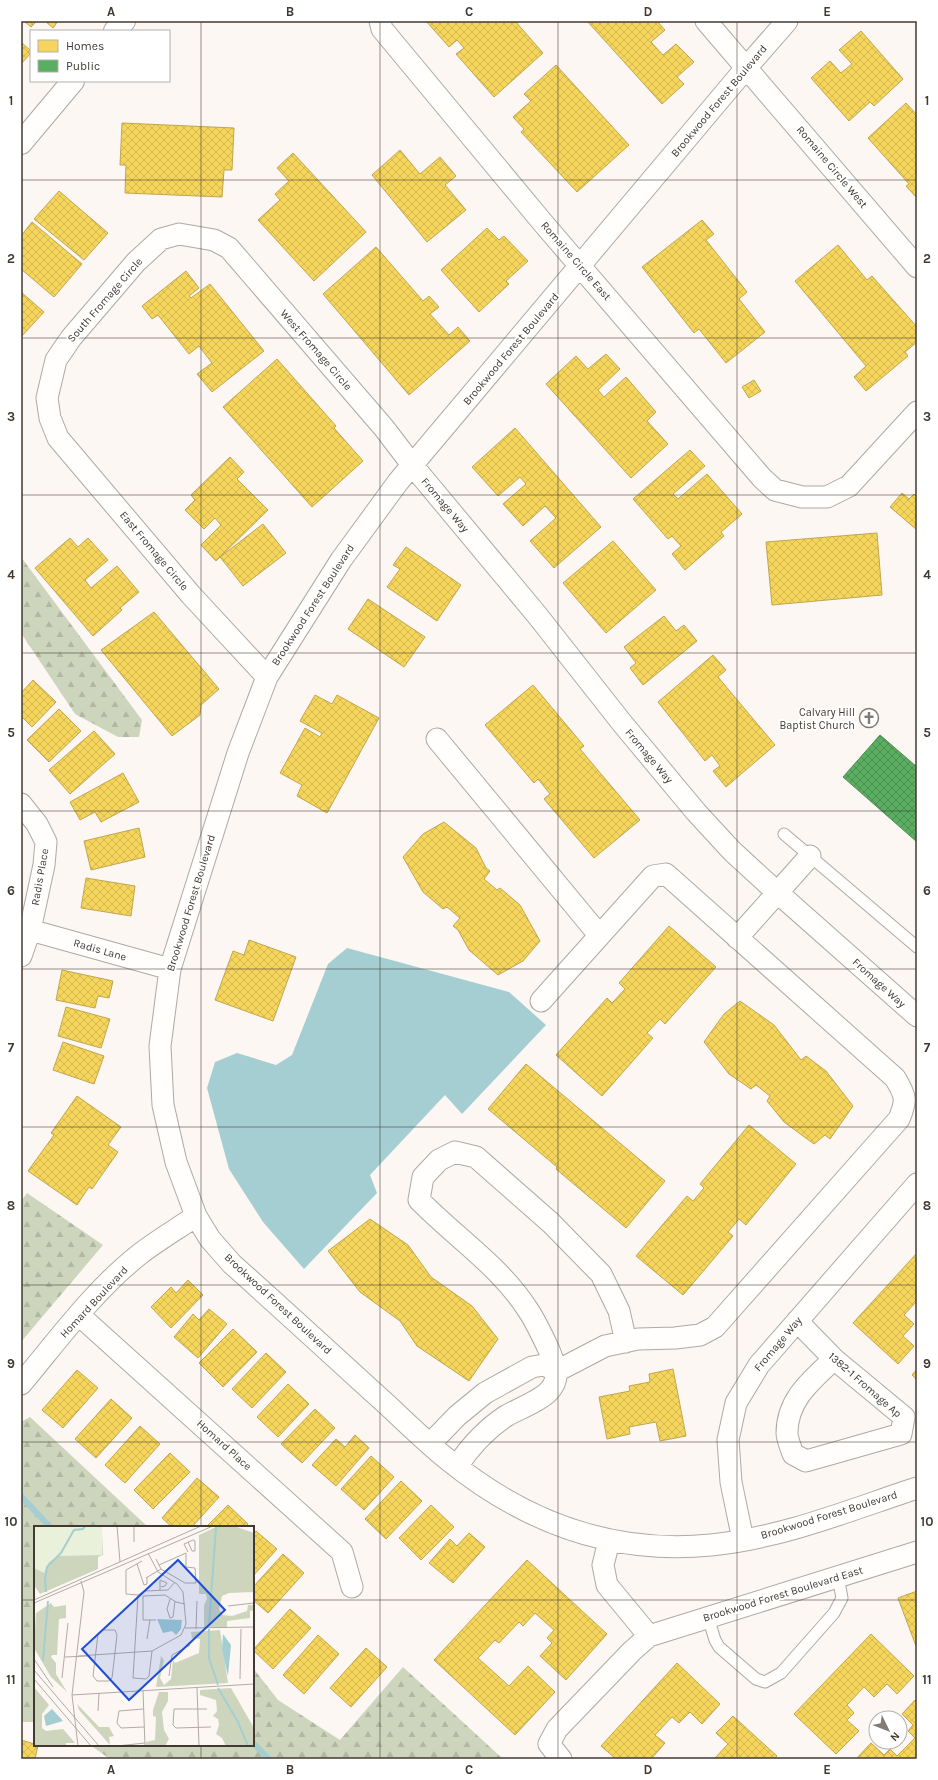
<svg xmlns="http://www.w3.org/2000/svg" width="938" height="1780" font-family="Karla,sans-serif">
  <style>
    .forest { fill: url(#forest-firs) }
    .water { fill: #a4ced1 }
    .homes { fill: url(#homes-cross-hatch); stroke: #c0a64f }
    .public { fill: url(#public-cross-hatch); stroke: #538b53 }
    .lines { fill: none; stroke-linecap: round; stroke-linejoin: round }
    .stream { stroke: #a4ced1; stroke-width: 6 }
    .service-casing { stroke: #aea9a3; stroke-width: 13 }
    .minor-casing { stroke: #aea9a3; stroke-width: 23 }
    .tertiary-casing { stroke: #aea9a3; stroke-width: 24 }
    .service { stroke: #fffefd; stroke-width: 11 }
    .minor { stroke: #fffefd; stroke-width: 21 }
    .tertiary { stroke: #fffefd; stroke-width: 22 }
    .grid { fill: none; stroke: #423932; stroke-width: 1; stroke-opacity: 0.55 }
    .labels { text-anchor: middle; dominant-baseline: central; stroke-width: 4; stroke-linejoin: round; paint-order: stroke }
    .street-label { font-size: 11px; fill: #423932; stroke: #fff }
    .poi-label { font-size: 11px; fill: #423932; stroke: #fff; text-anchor: end }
    .inset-river { fill: none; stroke: #a4ced1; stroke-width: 2 }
    .inset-road { fill: none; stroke: #b2aba5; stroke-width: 1 }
    .view { fill: #1d4ed8; fill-opacity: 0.15; stroke: #1d4ed8; stroke-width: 2 }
    .inset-edge { fill: none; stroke: #423932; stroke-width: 2 }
    .neatline { fill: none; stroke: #423932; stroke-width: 1.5 }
    .grid-label { font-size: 13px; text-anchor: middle; font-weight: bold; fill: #423932 }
  </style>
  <defs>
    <pattern id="forest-firs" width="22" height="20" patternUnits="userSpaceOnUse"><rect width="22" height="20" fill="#cdd6bc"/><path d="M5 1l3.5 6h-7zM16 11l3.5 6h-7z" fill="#b1b8a2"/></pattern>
    <pattern id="homes-cross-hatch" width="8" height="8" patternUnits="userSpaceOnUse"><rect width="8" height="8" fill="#f6d55c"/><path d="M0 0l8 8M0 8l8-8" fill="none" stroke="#d4b850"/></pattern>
    <pattern id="public-cross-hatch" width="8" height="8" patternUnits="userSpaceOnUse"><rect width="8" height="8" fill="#5aae61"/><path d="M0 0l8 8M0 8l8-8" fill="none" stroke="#4c8f51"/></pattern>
  </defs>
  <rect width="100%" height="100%" fill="#fcf7f2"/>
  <path class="forest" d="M21 557 142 720 139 737H118L75 714 21 633Z
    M27 1193 103 1245 21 1342V1201Z
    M30 1417 148 1527H35V1722H21V1422Z
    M403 1667 503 1759H110L90 1745H253V1668L278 1700 340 1740Z"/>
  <path class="water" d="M347 948 509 992 546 1025 462 1114 445 1095 370 1175 377 1193 304 1269 263 1222 229 1169 207 1088 215 1062 237 1053 276 1065 292 1055 328 964Z"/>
  <path class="homes" d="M24 21H37L31 27Z
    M45 21H58L53 28Z
    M426 21H515L543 53 494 97 456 54 464 48 457 40 449 47Z
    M587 21H633L635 23 637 21H657L665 30 651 42 663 55 676 44 694 62 677 77 684 84 662 104Z
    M861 31 903 79 874 106 870 102 849 121 811 78 830 61 841 73 852 64 839 50Z
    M21 42 31 51V53L21 64Z
    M556 65 629 145 577 192 521 132 524 129 513 117 531 101 524 94Z
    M906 103 917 115V198L906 186 909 184 868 138Z
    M122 123 234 128 232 170H224L222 197 125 193 126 165H120Z
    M400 150 420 174 440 157 456 176 445 185 466 210 427 242 372 175Z
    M293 153 366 232 314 281 258 220 280 200 275 194 289 181 277 168Z
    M59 191 108 233 84 260 34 219Z
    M702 220 714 234 706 240 747 292 739 299 765 332 726 363 699 329 694 333 642 267Z
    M32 222 82 264 54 297 21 269V236Z
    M487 228 499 240 504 236 528 261 506 281 509 284 479 312 441 270Z
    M838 245 867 280 872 276 917 327V342L905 352 908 356 866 391 854 377 866 366 795 281Z
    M376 247 423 301 429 296 439 307 430 314 449 335 458 327 470 341 409 395 323 294Z
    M186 271 199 288 189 296 191 298 210 284 264 351 212 392 197 374 212 363 199 346 189 354 158 315 152 319 142 306Z
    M21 292 44 312 21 337Z
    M606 354 620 369 598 390 604 397 626 377 656 412 647 421 668 444 631 478 546 384 576 356 588 369Z
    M277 359 336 426 334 428 363 461 312 507 223 407Z
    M754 380 761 391 749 398 742 387Z
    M515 428 601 527 554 568 530 541 556 518 545 506 523 526 503 504 526 484 520 477 498 496 472 467Z
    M690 450 705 466 673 494 678 499 707 474 742 514 721 532 724 536 685 570 672 554 681 546 672 536 668 539 633 499Z
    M230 457 244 472 237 479 268 510 216 561 201 545 221 525 215 518 204 529 185 510 195 500 191 495Z
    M902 493 909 499 914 494 917 497V530L890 507Z
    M263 524 286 553 243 586 220 557Z
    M877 533 882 595 772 605 766 542Z
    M70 538 78 547 88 538 108 560 85 580 91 588 117 566 139 592 120 608 122 610 93 636 35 568Z
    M613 541 656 590 606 633 563 583Z
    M406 547 461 585 437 621 387 587 400 569 393 565Z
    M368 599 425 637 404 667 348 629Z
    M154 612 219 689 201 705 200 715 172 736 101 650Z
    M664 616 676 631 684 625 697 641 643 685 630 668 636 663 624 647Z
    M713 655 726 670 718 677 775 745 726 787 713 771 720 766 712 755 705 761 658 702Z
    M33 680 56 702 32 727 23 718 21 720V693Z
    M533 685 584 746 580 749 640 820 594 858 544 799 550 794 538 779 534 783 485 725Z
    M315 695 332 704 337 695 379 718 327 813 297 796 302 785 280 773 305 728 320 737 322 733 300 721Z
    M59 709 81 731 49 762 27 740Z
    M94 731 115 754 70 794 49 770Z
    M123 773 139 802 101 822 95 812 80 820 70 802Z
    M444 822 476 848 486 868 490 871 484 879 497 890 500 888 520 905 540 941 523 961 498 975 469 950 458 930 453 926 460 918 447 907 443 909 423 892 403 857 423 834Z
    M139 828 145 857 91 870 84 841Z
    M86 878 135 886 131 916 81 908Z
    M669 926 716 967 665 1024 660 1019 647 1033 653 1038 602 1096 556 1055 607 998 612 1003 625 989 619 983Z
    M249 940 296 957 273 1021 215 1000 233 951 244 955Z
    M62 970 113 981 109 998 98 996 95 1008 56 1000Z
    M740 1001 774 1025 801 1060 806 1056 826 1071 853 1106 830 1139 825 1135 814 1144 784 1122 767 1101 770 1096 756 1085 751 1089 729 1074 704 1042 724 1014Z
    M66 1007 110 1019 101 1048 58 1036Z
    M63 1042 104 1056 94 1084 53 1070Z
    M526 1064 665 1181 626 1228 556 1169 557 1167 488 1109Z
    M77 1096 121 1127 108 1145 118 1152 92 1189 89 1187 77 1205 28 1171 54 1135 51 1133Z
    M749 1125 796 1164 746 1225 739 1219 728 1232 733 1236 683 1295 636 1256 687 1196 693 1201 704 1188 700 1184Z
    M370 1219 408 1245 431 1277 472 1306 498 1339 469 1381 417 1346 400 1321 360 1292 328 1251Z
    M917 1253V1301L904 1315 914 1324 903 1336 914 1346 898 1364 853 1323Z
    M188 1280 203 1295 171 1328 151 1307 171 1287 176 1293Z
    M209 1309 227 1324 198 1358 174 1337 193 1314 199 1320Z
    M233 1329 257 1352 223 1387 199 1363Z
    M266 1353 286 1372 252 1408 232 1389Z
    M673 1369 686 1436 660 1441 656 1422 629 1427 630 1434 607 1439 599 1397 630 1391 629 1386 650 1382 649 1374Z
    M917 1369V1380L912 1375Z
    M77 1370 98 1388 63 1428 42 1410Z
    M288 1384 309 1404 278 1437 257 1417Z
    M111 1399 132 1418 96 1458 75 1439Z
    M315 1409 335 1428 302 1463 281 1444Z
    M140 1426 160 1444 125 1483 105 1465Z
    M355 1435 369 1448 336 1486 312 1465 336 1439 345 1447Z
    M170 1453 190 1472 153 1509 134 1490Z
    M371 1456 394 1477 364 1510 341 1489Z
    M197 1478 219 1497 192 1527H172L162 1518Z
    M401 1481 422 1501 386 1539 365 1519Z
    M228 1505 248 1524 245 1527H206Z
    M431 1505 454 1527 421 1560 399 1538Z
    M256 1531 277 1549 253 1576V1535Z
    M469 1533 485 1547 453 1583 429 1563 450 1539 457 1546Z
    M283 1554 304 1573 268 1613 253 1600V1587Z
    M527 1560 607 1634 566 1680 540 1656 552 1643 547 1638 554 1630 535 1613 523 1626 519 1622 499 1643 495 1640 478 1658 509 1686 528 1666 555 1692 515 1735 434 1660Z
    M917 1591V1645L916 1646 898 1598Z
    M290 1609 311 1628 273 1669 253 1650Z
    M871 1634 914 1676 897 1694 887 1684 874 1697 864 1687 847 1705 854 1713 847 1720 859 1731 836 1754 794 1714Z
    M318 1635 339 1654 304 1694 283 1675Z
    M366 1648 387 1667 351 1707 330 1688Z
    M677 1663 720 1704 702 1724 690 1712 679 1723 672 1717 655 1735 665 1743 652 1758 653 1759H616L601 1746Z
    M917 1698V1759H856L871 1743 884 1755 890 1749 897 1756 915 1738 908 1731 913 1725 902 1714Z
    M733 1716 777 1756 774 1759H716L715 1758 728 1744 716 1733Z
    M21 1740 38 1745 35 1759H21Z"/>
  <path class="public" d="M880 735 917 767V842L843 777Z"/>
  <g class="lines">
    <path class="stream" d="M21 1496 50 1527
      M253 1743 269 1759"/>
    <g class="service-casing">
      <path id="service" d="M784 834 917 947
        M708 1617 715 1640 719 1647 756 1679 765 1682 781 1673 834 1613 842 1598 838 1577"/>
    </g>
    <g class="minor-casing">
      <path id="minor" d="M380 21 382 29 543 223 762 478 775 490 802 497H827L849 486 917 412
        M706 21 917 267
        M787 21 746 68 398 482 341 560 267 677 238 753 170 969 160 1046 163 1105 176 1162 196 1216 210 1239 232 1264C279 1306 326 1349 373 1392 398 1414 421 1438 447 1459 523 1521 611 1555 711 1545 782 1538 850 1510 917 1488
        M267 677 191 595 58 438 50 418 47 398 56 360 71 338 136 262 161 239 179 234 214 240 229 248 384 428 413 466 537 615 622 723 696 812 732 851 769 885 917 1016
        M437 739 599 935
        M21 804 37 824 46 842 44 865 30 930 21 956
        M30 930 170 969
        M737 938 810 856
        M79 1315 342 1552 352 1587
        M797 1321 834 1359 904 1417 901 1434 806 1461 793 1454C791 1448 787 1439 787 1433 787 1399 812 1380 834 1359
        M21 1384C58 1340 94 1290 140 1254 158 1240 177 1229 196 1216
        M430 1444 457 1416 485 1393 532 1367 544 1365 557 1371 605 1346 638 1339 675 1338 700 1335 715 1327 899 1119C907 1100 906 1096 895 1078L666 874 653 876 541 1001
        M457 1466C470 1447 486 1429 506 1416 518 1409 538 1402 548 1392 562 1378 555 1366 549 1350 543 1337 536 1322 528 1310 500 1266 455 1237 419 1200L423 1177 439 1160 455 1152 476 1157 551 1223 601 1274 619 1311 626 1342
        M743 1540 731 1482 728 1440 736 1403 759 1365 917 1184
        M609 1541 603 1565 607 1585 649 1636
        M561 1759 549 1744 557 1729 632 1651 649 1636 917 1552"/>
    </g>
    <g class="tertiary-casing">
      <path id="tertiary" d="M115 31 124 21
        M21 143 73 81"/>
    </g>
    <use href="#service" class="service"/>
    <use href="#minor" class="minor"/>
    <use href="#tertiary" class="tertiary"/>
  </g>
  <path class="grid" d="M201 21V1527M380 21V1759M558 21V1759M737 21V1759M21 180H917M21 338H917M21 495H917M21 653H917M21 811H917M21 969H917M21 1127H917M21 1285H917M21 1442H917M21 1600H35M253 1600H917M201 1745V1759"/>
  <defs>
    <g id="church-ring" transform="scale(1)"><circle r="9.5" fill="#fff" stroke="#837c75" stroke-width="1.5"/><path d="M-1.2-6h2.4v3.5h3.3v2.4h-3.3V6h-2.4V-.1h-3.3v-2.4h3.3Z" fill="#837c75"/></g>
  </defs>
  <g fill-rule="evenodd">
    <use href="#church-ring" x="869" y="718"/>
  </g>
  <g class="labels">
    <g class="street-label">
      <text transform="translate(719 101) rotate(-50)">Brookwood Forest Boulevard</text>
      <text transform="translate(832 167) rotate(50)">Romaine Circle West</text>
      <text transform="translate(576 261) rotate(49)">Romaine Circle East</text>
      <text transform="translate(105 300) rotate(-49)">South Fromage Circle</text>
      <text transform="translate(511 349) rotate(-50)">Brookwood Forest Boulevard</text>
      <text transform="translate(316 350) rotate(49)">West Fromage Circle</text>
      <text transform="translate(445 505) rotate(50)">Fromage Way</text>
      <text transform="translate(154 551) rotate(50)">East Fromage Circle</text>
      <text transform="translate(313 605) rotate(-57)">Brookwood Forest Boulevard</text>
      <text transform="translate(649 756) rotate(50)">Fromage Way</text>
      <text transform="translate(40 877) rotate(-80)">Radis Place</text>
      <text transform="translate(191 903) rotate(-73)">Brookwood Forest Boulevard</text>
      <text transform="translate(100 950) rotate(16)">Radis Lane</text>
      <text transform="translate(879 983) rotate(42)">Fromage Way</text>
      <text transform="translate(94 1302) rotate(-47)">Homard Boulevard</text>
      <text transform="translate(278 1304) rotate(43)">Brookwood Forest Boulevard</text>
      <text transform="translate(778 1344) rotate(-50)">Fromage Way</text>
      <text transform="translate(865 1385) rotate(41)">1382-1 Fromage Ap</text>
      <text transform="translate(224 1445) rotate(42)">Homard Place</text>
      <text transform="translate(829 1515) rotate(-17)">Brookwood Forest Boulevard</text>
      <text transform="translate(783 1594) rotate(-17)">Brookwood Forest Boulevard East</text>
    </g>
    <g class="poi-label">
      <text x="855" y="712">Calvary Hill<tspan x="855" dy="13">Baptist Church</tspan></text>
    </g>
  </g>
  <g transform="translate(34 1526)">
    <rect width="220" height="220" fill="#fcf7f2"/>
    <path d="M184 0H200L220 7V66L195 67 188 70 185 84 189 89 198 90 213 85 214 79H220V84L216 85V92L193 95V101H170V79L173 73 172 68H165V9ZM68 7 69 29 64 31V43L6 68 0 59V12ZM17 77 20 81 32 79V92L25 93 23 129H18L17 131 22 137V148L33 166 17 151 0 122 2 87ZM186 104 194 157 122 161 127 130 130 134 126 152 130 159 137 153 139 134 141 137 165 127 166 113 158 112 157 106ZM0 161 15 179 8 188V202L12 205 29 203 41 217H32V220H0ZM197 162 220 202V220H192L188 212 182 208 185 199 184 193 179 190 183 185 182 174 166 169V164ZM125 166H134V175L128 186 130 204 135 213 131 220H112V216L121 214 122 191 119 190V184ZM43 178 65 201H75L80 210 75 211 76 219 45 184Z" fill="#cdd6bc"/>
    <path d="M0 0H68V29L24 30 15 36 10 47 0 42Z" fill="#e9f1da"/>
    <path d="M123 93 148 94 147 103 142 109 138 105 129 107ZM189 108 197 119 194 150 188 124ZM18 183 29 195 12 200 10 190Z" fill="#a4ced1"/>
    <path class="inset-river" d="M12 66 11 52 13 41 27 27 40 4 49 3 51 0M175 100 182 1M175 103V132L184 159M9 135 14 75M184 162 204 196 214 220"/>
    <path class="inset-road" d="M83 0 86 36M100 0V16M154 26 150 18 159 14 161 15V25H158L154 16M122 33 127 43 151 57H162L161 42 152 41V27M103 38 110 59 113 58V51M125 39 152 27M112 52 127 43M126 64V54L133 57 131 60 127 61M104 69 92 68V44L108 35M136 73 133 83 136 92 139 91 141 75M0 74 167 0M0 77 179 0M194 80 220 77M122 94H109V70L131 69 142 76 151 78M151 102 220 101M162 103 163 75M81 104 83 109 78 152 75 155H63L59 150 64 108 68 104ZM113 113 116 94M118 125 115 150 112 153 99 152 104 69 111 65 134 64 141 56M31 131 54 130M42 132 44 130 118 125 147 109 152 98 149 66 143 58 124 46 114 27M0 133 19 161M0 144 65 220M135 150 138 129 156 119M28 152 34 97M0 153 57 220M206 153 207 103M163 162 165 220M109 165 111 220M38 169 220 158M109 183 85 185 83 197 87 202 110 201M173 183H140L139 199 142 202 177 201M64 185 65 167M44 220 38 169 50 66 47 55M83 220 111 217"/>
    <path class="view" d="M144 34 191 84 95 174 48 123Z"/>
    <rect width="220" height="220" class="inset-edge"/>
  </g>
  <rect width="938" height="1780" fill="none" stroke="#ffffff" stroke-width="44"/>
  <rect x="30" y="30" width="140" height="52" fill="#ffffff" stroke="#b3b0ad"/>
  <rect x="38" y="40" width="20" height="12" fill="#f6d55c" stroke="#b3b0ad"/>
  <text x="66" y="50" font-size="12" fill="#423932">Homes</text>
  <rect x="38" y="60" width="20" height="12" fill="#5aae61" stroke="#b3b0ad"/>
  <text x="66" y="70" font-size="12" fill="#423932">Public</text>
  <g transform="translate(888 1730) rotate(133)"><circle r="19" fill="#ffffff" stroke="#b3b0ad"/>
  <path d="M0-3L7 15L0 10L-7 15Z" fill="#837c75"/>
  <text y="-6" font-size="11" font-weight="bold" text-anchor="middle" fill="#423932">N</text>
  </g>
  <rect x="22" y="22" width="894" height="1736" class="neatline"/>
  <g class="grid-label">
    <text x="111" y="16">A</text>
    <text x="290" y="16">B</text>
    <text x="469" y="16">C</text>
    <text x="648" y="16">D</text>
    <text x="827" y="16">E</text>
    <text x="11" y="105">1</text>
    <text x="927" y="105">1</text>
    <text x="11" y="263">2</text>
    <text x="927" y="263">2</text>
    <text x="11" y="421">3</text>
    <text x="927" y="421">3</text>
    <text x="11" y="579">4</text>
    <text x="927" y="579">4</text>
    <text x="11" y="737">5</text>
    <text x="927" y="737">5</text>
    <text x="11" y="895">6</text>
    <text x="927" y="895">6</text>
    <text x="11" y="1052">7</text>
    <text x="927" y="1052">7</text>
    <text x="11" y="1210">8</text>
    <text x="927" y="1210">8</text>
    <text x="11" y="1368">9</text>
    <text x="927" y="1368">9</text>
    <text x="11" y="1526">10</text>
    <text x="927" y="1526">10</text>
    <text x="11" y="1684">11</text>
    <text x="927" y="1684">11</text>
    <text x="111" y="1774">A</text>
    <text x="290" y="1774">B</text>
    <text x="469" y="1774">C</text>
    <text x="648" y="1774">D</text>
    <text x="827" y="1774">E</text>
  </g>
</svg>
